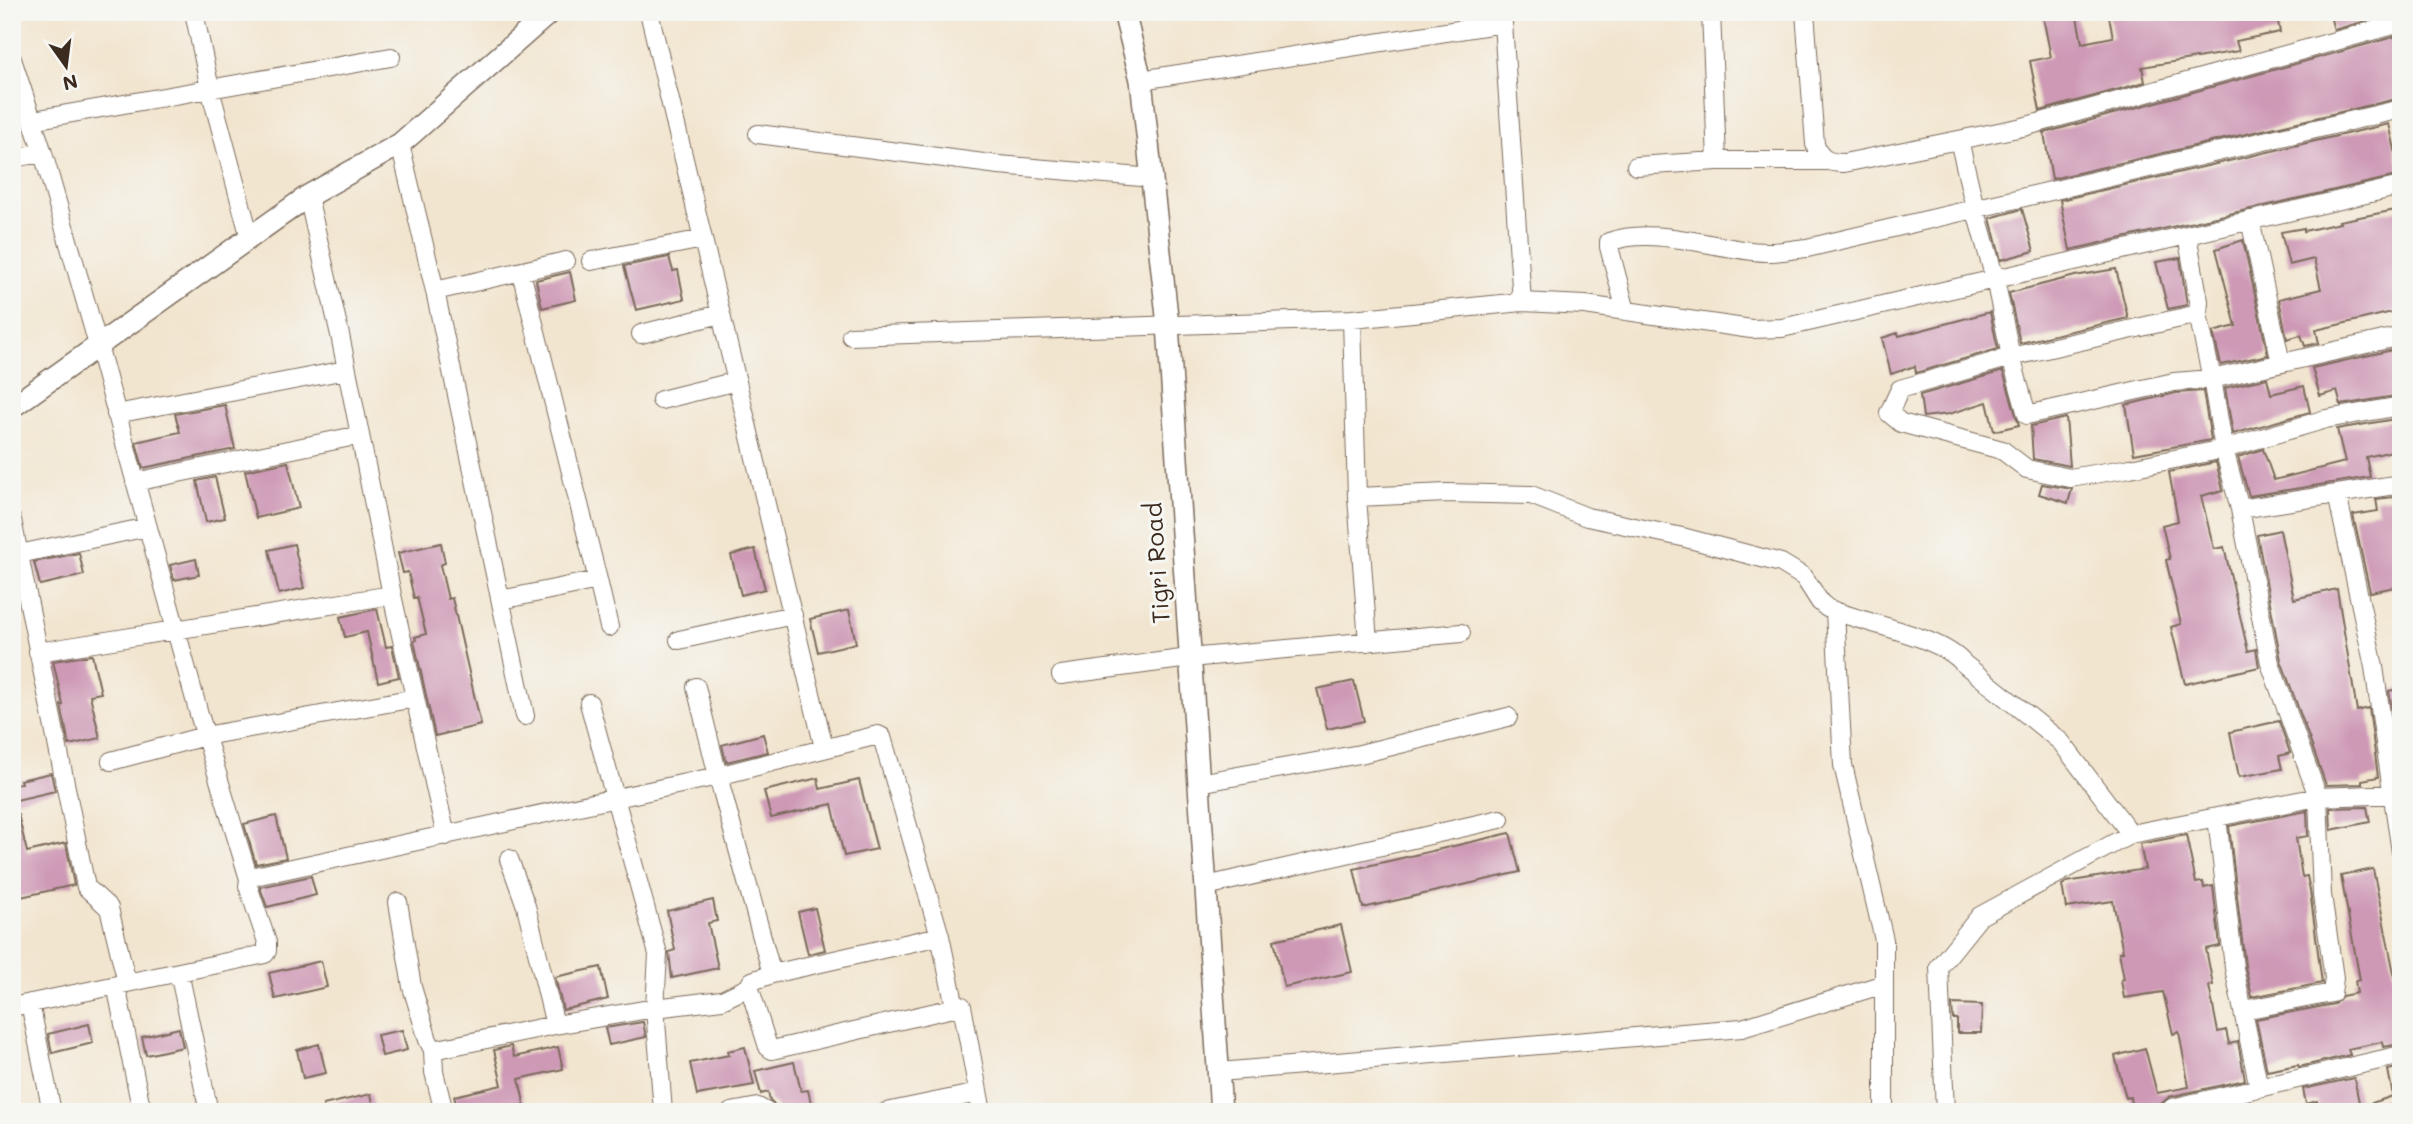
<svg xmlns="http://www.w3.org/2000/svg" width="2413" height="1124" font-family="Mali,sans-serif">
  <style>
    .building { fill: #ce99b5 }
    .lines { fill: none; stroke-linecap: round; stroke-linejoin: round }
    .minor-casing { stroke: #7b6b5c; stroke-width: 20 }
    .tertiary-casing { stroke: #7b6b5c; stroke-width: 24 }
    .minor { stroke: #fff; stroke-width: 18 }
    .tertiary { stroke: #fff; stroke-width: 21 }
    .labels { text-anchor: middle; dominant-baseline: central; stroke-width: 6; stroke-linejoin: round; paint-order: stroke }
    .street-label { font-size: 24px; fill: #3b2a1e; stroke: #f6f6f2 }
  </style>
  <rect width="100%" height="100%" fill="#f6f6f2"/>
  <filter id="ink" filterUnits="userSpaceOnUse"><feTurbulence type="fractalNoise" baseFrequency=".0143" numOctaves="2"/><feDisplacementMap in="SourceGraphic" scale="14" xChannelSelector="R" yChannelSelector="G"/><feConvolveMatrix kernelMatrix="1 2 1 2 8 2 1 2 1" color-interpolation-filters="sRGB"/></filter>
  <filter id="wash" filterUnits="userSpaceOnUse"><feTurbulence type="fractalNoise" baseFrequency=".00686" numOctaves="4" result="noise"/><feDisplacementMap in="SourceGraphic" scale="28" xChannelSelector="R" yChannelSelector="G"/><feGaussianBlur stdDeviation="1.57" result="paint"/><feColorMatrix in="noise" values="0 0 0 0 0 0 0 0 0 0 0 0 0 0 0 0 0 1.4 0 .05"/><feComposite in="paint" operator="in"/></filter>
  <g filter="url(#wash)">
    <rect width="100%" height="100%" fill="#f2e5cf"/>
    <g id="blocks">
      <path class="building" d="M2042 12H2076L2082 43 2113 37 2108 12H2276L2280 32 2236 41 2239 51 2142 67 2145 82 2040 111 2030 61 2051 57Z
        M2329 12H2371L2373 19 2334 30Z
        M2397 36 2401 55V98L2052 179 2044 133Z
        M2389 124 2401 175 2070 250 2060 200Z
        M2022 209 2034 251 2001 260 1990 218Z
        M2401 209V310L2316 330 2319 343 2305 346 2301 335 2287 339 2279 299 2321 289 2314 259 2289 265 2281 232 2304 228V231L2340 223 2339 221Z
        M2243 240 2268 355 2221 365 2213 332 2236 326 2216 249Z
        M669 257 673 271 678 270 684 299 636 310 624 266Z
        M2180 258 2187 305 2168 309 2156 262Z
        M2116 269 2128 318 2020 343 2009 293 2075 276Z
        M570 272 576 300 542 308 536 280Z
        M1990 312 1998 349 1916 373 1915 366 1891 374 1882 338 1898 333 1899 336Z
        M2401 348V395L2341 405 2337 391 2320 396 2312 368Z
        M2003 371 2019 425 1994 431 1987 402 1949 414 1923 417 1920 395Z
        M2267 378 2271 394 2304 386 2310 412 2233 434 2225 388Z
        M2203 391 2211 440 2134 454 2126 405 2176 393Z
        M225 405 235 449 143 468 136 442 180 432 175 414Z
        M2066 418 2070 466 2033 459 2031 426Z
        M2401 418V449L2366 457 2370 477 2249 496 2238 457 2263 449 2274 480 2345 462 2337 429Z
        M288 462 299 508 256 518 245 471Z
        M2216 462 2223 490 2201 496 2214 549 2224 547 2248 651 2256 649 2259 667 2185 684 2171 627 2181 624 2166 560 2170 559 2162 525 2178 521 2169 472Z
        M215 477 225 518 206 522 197 481Z
        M2042 484 2072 489 2068 503 2039 494Z
        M2394 497 2401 526V586L2370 592 2353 515 2378 511 2376 499Z
        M2280 530 2294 599 2337 589 2357 711 2369 708 2378 777 2362 780V784L2326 785 2281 660 2257 535Z
        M441 543 445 563 440 565 448 599 452 598 481 725 435 736 414 641 416 640 415 637 426 634 417 597 414 598 408 572 403 573 398 553Z
        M294 544 304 588 279 594 269 550Z
        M755 549 765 589 741 595 731 555Z
        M79 553 84 575 40 585 34 562Z
        M196 559 199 575 174 580 170 565Z
        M377 609 386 647 392 646 399 677 378 682 367 632 345 637 340 617Z
        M849 610 856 643 818 652 810 619Z
        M92 655 101 693 90 695 100 738 69 745 61 705H63L53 661Z
        M1354 681 1364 721 1327 729 1317 689Z
        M2401 688V735L2396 736 2389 691Z
        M2279 721 2290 753 2279 756 2282 769 2239 777 2230 732Z
        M763 734 768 752 726 762 722 745Z
        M51 773 55 791 12 801V785L21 783 20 780Z
        M818 778 820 789 859 780 877 849 844 856 832 804 771 818 764 791Z
        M2367 807 2370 822 2331 830 2330 808Z
        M2307 811 2308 836 2296 838 2302 877 2307 876 2310 891 2322 983 2252 997 2245 966 2229 826Z
        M18 814 27 852 66 843 74 885 12 899V815Z
        M276 816 286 858 256 864 244 824Z
        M1510 833 1520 872 1363 908 1354 869Z
        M2186 835 2196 883 2203 882 2204 888 2213 886 2220 946 2206 949 2213 985 2209 986 2218 1032 2226 1030 2229 1044 2238 1042 2245 1080 2169 1097 2161 1104V1112H2132L2130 1097 2126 1098 2115 1056 2145 1048 2157 1093 2189 1087 2179 1032 2173 1034 2163 992 2124 998 2121 980 2124 979 2119 952H2123L2113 901 2066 908 2062 885 2067 882 2145 869 2140 844Z
        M2373 869 2401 1008V1044L2383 1047 2382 1042 2348 1049 2350 1055 2299 1067 2298 1065 2267 1071 2256 1019 2334 1004 2342 996 2357 993 2355 981 2360 980 2341 876Z
        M311 876 316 895 267 907 260 887Z
        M713 900 717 921 708 923 718 968 672 978 669 952 675 950 667 911Z
        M815 908 825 950 808 954 798 912Z
        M1341 925 1352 972 1284 987 1274 940Z
        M321 961 327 987 275 999 269 973Z
        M601 967 608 999 563 1010 555 977Z
        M1952 1004 1982 1005 1981 1033H1957V1019H1953Z
        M643 1022 646 1037 609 1045 605 1028Z
        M89 1024 93 1043 52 1053 48 1034Z
        M179 1028 183 1047 146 1055 142 1037Z
        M402 1030 407 1050 382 1056 377 1035Z
        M319 1044 326 1073 303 1078 297 1050Z
        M511 1046 514 1057 558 1047 563 1069 519 1079 526 1112H458L454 1096 502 1085 494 1050Z
        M745 1047 754 1085 697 1095 690 1063 729 1055 728 1051Z
        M794 1062 801 1091 808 1090 813 1112H778L776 1106 770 1101 768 1092 761 1094 755 1071Z
        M2401 1067V1112H2319L2317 1101 2306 1104 2303 1089 2354 1078 2360 1107 2393 1096 2388 1070Z
        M371 1094 375 1112H323V1105Z
        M2249 1102 2251 1112H2206Z"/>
    </g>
  </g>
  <g filter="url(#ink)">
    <use href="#blocks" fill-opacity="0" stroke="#7b6b5c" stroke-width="2"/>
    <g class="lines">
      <g class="minor-casing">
        <path id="minor" d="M194 12 210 89 250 238
          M649 12 824 748
          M1711 12 1717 161
          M1805 12 1815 144C1819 160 1830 163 1844 163L2023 127 2401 23
          M12 59 43 153 98 345 199 714 249 879
          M1141 80 1503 23 1522 302
          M33 120 391 57
          M758 134 999 165 1153 178
          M1959 140 1975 208 1995 279 2011 357 2027 415 2174 382 2212 379 2401 336
          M400 144 435 291 525 716
          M12 158 43 153
          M1636 166 1717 161H1826
          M308 196 340 335 392 595 446 836
          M2250 220 2281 363
          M2187 235 2199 301 2198 314 2212 379 2224 449 2240 509 2270 663 2318 797 2322 895 2334 978 2332 993 2244 1010
          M591 261 703 239
          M435 291 566 261
          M1626 311 1609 247V242C1655 225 1717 250 1764 252 1778 253 1793 249 1807 248L2401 109
          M2198 314 2011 357 1900 389 1889 413 1901 423 2002 450 2027 469 2070 478 2130 468 2224 449 2326 419 2401 406
          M1352 319 1357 497 1368 642
          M641 334 721 314
          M851 336 1352 319 1522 302 1585 305 1751 329 1782 328 2401 186
          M661 400 737 381
          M116 414 346 370
          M135 482 360 435
          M2337 494 2374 667 2401 852
          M1357 497 1447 493 1531 495 1587 517 1682 537 1781 563 1804 577 1820 602 1827 608C1862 623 1941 636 1963 663L2061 742 2131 834
          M2240 509 2401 484
          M12 520 86 887 109 908 127 983
          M19 554 148 527
          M598 580 609 627
          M501 600 598 580 521 272
          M1835 611 1843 765 1884 940V1112
          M679 640 793 615
          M38 652 392 595
          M1061 675 1189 658 1461 633
          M696 687 718 776 772 974
          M589 703 658 954 655 1008 663 1112
          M111 761 205 736 415 698
          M1199 783 1360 754 1508 717
          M2217 817 2234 968 2259 1088
          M509 859 526 906 555 1025
          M1206 886 1500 819
          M398 902 412 987 428 1040 433 1050 434 1072 444 1112
          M940 936 772 974 752 981 749 986 768 1047 772 1050 962 1006 982 1112
          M179 972 209 1112
          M116 985 142 1112
          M30 1003 52 1112
          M12 1007 265 954 267 951V942L248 886 249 879 255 876 718 776 878 735 882 737 940 936 955 1007
          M433 1050 555 1025 655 1008 722 1000 749 987
          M1219 1072 1742 1028 1884 984
          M2172 1108 2401 1055
          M731 1112 758 1107 767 1112
          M886 1112 978 1093
          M1945 1112 1939 967 1980 916 2131 834 2318 797 2401 794"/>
      </g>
      <g class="tertiary-casing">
        <path id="tertiary" d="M1124 12 1141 80 1168 325 1221 1112
          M12 407 308 196 400 144 550 12"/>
      </g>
      <use href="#minor" class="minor"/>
      <use href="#tertiary" class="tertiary"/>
    </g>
  </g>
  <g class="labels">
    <g class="street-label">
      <text transform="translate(1156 563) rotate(-94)">Tigri Road</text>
    </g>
  </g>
  <rect width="2413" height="1124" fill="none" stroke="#f6f6f2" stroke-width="42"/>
  <g transform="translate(66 66) rotate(166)" stroke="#f6f6f2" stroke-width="5" paint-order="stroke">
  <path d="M0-5L12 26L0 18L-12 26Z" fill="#3b2a1e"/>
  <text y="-10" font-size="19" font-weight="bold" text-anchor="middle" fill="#3b2a1e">N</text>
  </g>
</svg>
